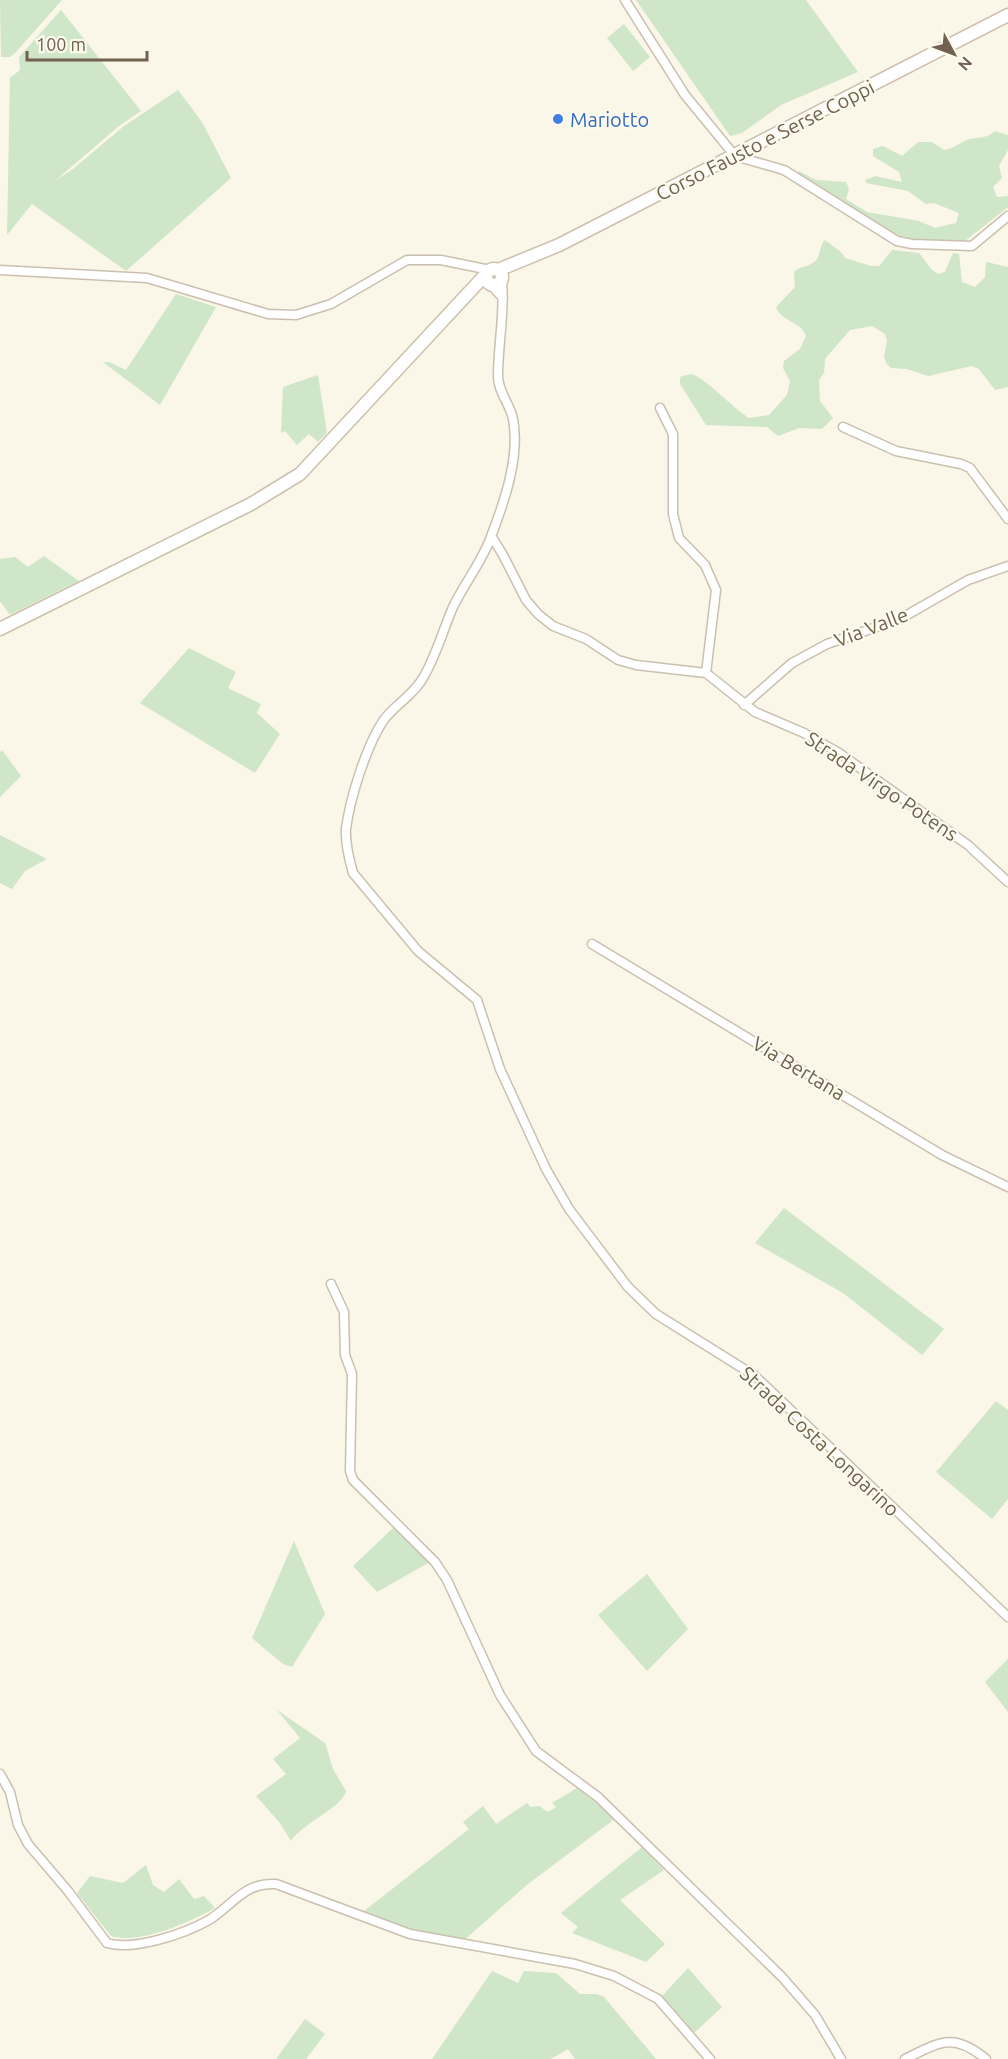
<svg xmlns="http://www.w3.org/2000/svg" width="1008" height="2059" font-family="Ubuntu,sans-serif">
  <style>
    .green { fill: #cfe6c8 }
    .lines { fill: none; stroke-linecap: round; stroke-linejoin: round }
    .street-casing { stroke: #cbc0af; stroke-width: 11 }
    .secondary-casing { stroke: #cdc1ad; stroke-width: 15 }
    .street { stroke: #fff; stroke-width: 8 }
    .secondary { stroke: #fff; stroke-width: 12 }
    .shop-dot { fill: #3f7fe0; stroke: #fdfaee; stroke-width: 2 }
    .labels { text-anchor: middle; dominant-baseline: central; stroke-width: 4.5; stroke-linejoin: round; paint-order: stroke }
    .shop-label { font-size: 20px; fill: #366cbe; stroke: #fdfaee; text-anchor: start }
    .street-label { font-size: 20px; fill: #71614f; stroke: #fdfaee }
  </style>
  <rect width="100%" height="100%" fill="#faf6e8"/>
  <path class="green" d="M0 0H62L15 53 10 57H1Z
    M636 0H806L858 72 781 105 742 133 730 136Z
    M61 10 141 111 119 126 55 181 73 169 124 126 178 90 202 122 231 178 126 271 32 204 7 235 10 78 20 70 19 57Z
    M624 24 650 57 633 71 607 38Z
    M995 131 1008 135V150L999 166 1002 178 993 187 997 197 1008 196V207L965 241 912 240 898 236 798 174 799 171 816 180 846 182 849 189 846 199 867 212 919 221 935 228 956 223 959 213 934 203 926 204 908 191 866 183 865 180 875 176 902 182 899 172 873 156V149L883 146 902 156 918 142H932L944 150C953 149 959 143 967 140 978 136 985 140 995 131Z
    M825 240 841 252 845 258 871 266H879L892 250 919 253 932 270 938 274 945 272 953 253 959 254 962 282 975 287 985 277 986 262 1008 267V387L995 390 979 369 972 366 928 376 907 369 891 368 886 363 884 356 887 341 885 334 872 326 850 330 825 359 824 373 819 380 820 401 833 418 822 429 799 428 778 436 767 427 706 425 680 384V377C685 375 689 374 694 375 706 379 734 409 749 418L769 415 787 395 790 381 783 368 784 361 800 349 806 336C801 321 781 322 776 307L795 287 794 272C800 265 811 268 817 259 821 253 819 246 825 240Z
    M176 294 216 307 160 405 103 362H109L126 370Z
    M318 375 327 433 318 442 309 434 297 445 285 431 281 433 283 387Z
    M44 556 79 581 10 615 0 601V559L15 557 28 567Z
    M189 648 236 672 228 688 261 704 257 713 280 734 255 773 140 703Z
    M2 750 21 776 0 797V752Z
    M0 835 47 859 25 871 12 889 0 883Z
    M784 1208 944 1329 922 1355 843 1293 755 1243Z
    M996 1401 1008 1410V1499L992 1519 936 1472Z
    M394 1527 430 1562 377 1592 353 1566Z
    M294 1541 325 1614 292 1667 283 1664 252 1638Z
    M647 1574 688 1629 647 1671 598 1615Z
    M1008 1659V1712L985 1682Z
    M277 1710 325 1743 333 1769 346 1791C342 1808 305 1821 291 1841L280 1823 256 1796 286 1774 273 1759 300 1738Z
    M577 1788 616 1818 528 1884 463 1941 411 1930 364 1911 469 1829 463 1822 483 1806 496 1824 527 1803 531 1807 539 1806 548 1812 556 1807 552 1803Z
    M642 1847 664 1870 620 1900 665 1944 646 1962 572 1933 578 1927 561 1913Z
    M146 1865 153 1885 164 1892 179 1879 194 1899 204 1896 215 1908C190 1922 139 1945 111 1936L77 1893 90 1876 123 1883Z
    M688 1968 722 2007 694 2033 662 1996Z
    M492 1971 518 1983 524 1971 556 1973 580 1994H596L604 1997 656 2059H575L568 2049 551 2059H432Z
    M305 2019 325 2034 306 2059H276Z"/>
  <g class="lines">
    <g class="street-casing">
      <path id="street" d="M625 0 685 95 735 156 784 170 897 241 912 244 972 246 1008 216
        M0 270 147 278 268 314 296 315 331 304 407 260H441L490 270
        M502 281C505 313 498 344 498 376 498 392 510 404 513 419 520 456 505 500 492 534 484 559 465 582 453 607 443 630 436 656 423 678 413 696 394 705 383 721 366 747 350 798 346 829 345 844 349 859 353 873L418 951 477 1000 500 1069 546 1169 569 1209 628 1287 656 1314 755 1376 1008 1617
        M491 285 503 298
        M660 408 673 434V514L679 538 705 565 716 590 706 673
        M843 427 896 451 961 464 970 468 1008 519
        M492 537 503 555 526 600 538 614 553 626 586 639 618 660 636 665 706 673 755 712 804 733 839 753 968 845 1008 882
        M744 705 792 663 827 644 900 619 968 580 1008 566
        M592 944 942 1155 1008 1187
        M331 1284 344 1312 345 1355 352 1374 350 1471 353 1480 435 1562 447 1580 500 1695 536 1751 598 1797 782 1977 815 2015 841 2059
        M0 1774 10 1792 18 1825 28 1844 68 1891 107 1943C134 1951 184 1934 209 1920 233 1905 244 1882 276 1884L410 1934 575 1964 614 1976 658 1999 710 2059
        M905 2059C940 2042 953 2032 986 2059"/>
    </g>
    <g class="secondary-casing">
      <path id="secondary" d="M486 277a8 8 0 1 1 16 0a8 8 0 1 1-16 0Z
        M498 270 559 245 1008 15
        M0 629 251 504 300 474 487 273"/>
    </g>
    <use href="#street" class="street"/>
    <use href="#secondary" class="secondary"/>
  </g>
  <circle class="shop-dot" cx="558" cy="119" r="6"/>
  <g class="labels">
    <g class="shop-label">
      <text x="570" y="119">Mariotto</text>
    </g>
    <g class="street-label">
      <text transform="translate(765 140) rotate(-27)">Corso Fausto e Serse Coppi</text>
      <text transform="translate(871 627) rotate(-21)">Via Valle</text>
      <text transform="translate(882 786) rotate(34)">Strada Virgo Potens</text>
      <text transform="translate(799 1068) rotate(31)">Via Bertana</text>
      <text transform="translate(820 1441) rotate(43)">Strada Costa Longarino</text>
    </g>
  </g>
  <g transform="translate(954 54) rotate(131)" stroke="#fdfaee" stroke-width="4.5" paint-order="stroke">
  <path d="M0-4.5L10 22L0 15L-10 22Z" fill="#71614f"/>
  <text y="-9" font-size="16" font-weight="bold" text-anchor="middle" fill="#71614f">N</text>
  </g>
  <path d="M27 51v9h120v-9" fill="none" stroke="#71614f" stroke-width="3"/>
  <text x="36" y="51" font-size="18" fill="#71614f" stroke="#fdfaee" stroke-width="4.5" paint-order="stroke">100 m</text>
</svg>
